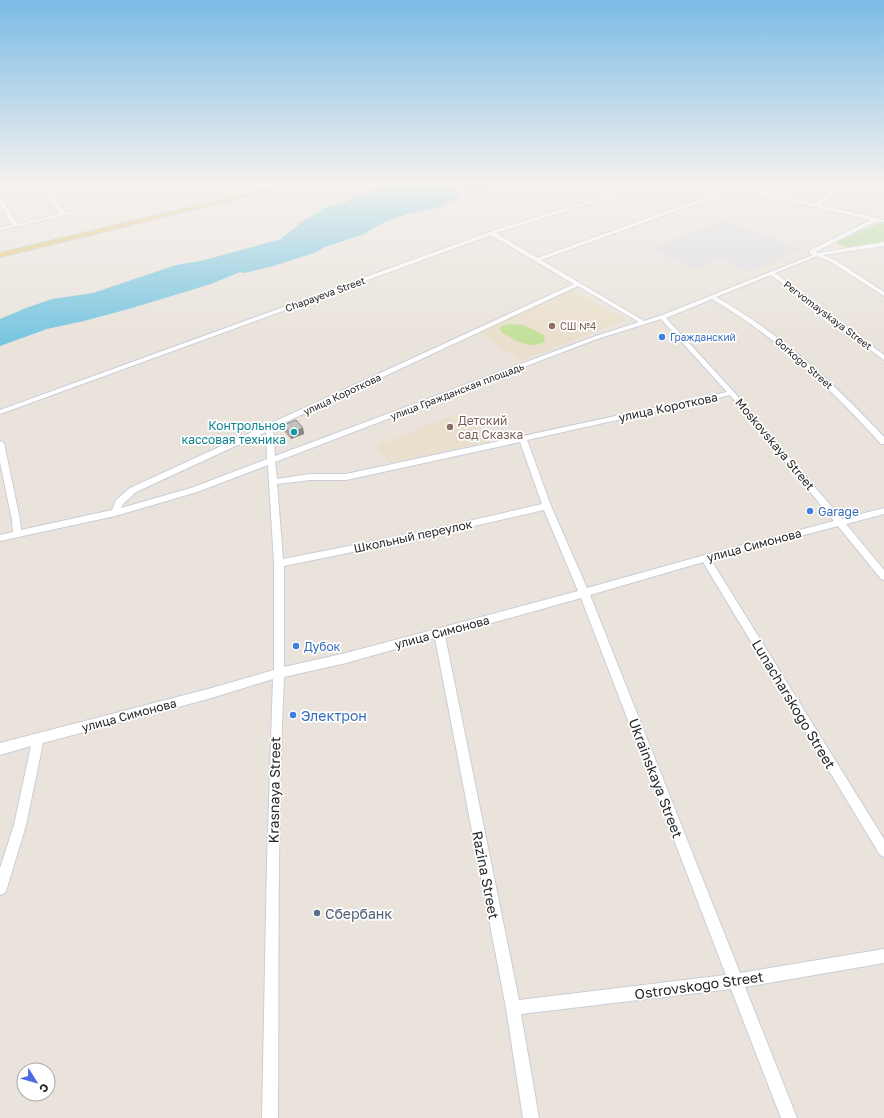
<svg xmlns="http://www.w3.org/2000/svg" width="884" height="1118" font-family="'Golos Text',sans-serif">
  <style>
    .industrial { fill: #dddbe2 }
    .education { fill: #e9dfcc }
    .green { fill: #b3da9d }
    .pitch { fill: #c3e09a }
    .water { fill: #79c6e0 }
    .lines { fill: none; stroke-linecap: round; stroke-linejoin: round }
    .minor-casing { stroke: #cacdd8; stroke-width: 2 }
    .major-casing { stroke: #c3c3c3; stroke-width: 2 }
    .minor { fill: #fff; fill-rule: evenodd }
    .major { fill: #e0c369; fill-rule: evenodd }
    .wall { fill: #a9a5a1 }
    .shaded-wall { fill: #898683 }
    .building { fill: #c4c0bb; stroke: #898683 }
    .education-dot { fill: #8d6e63; stroke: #fff; stroke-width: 1.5 }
    .shop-dot { fill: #3f7fe0; stroke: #fff; stroke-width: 1.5 }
    .culture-dot { fill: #0f9aa8; stroke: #fff; stroke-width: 1.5 }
    .service-dot { fill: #5c6f8a; stroke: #fff; stroke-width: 1.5 }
    .labels { text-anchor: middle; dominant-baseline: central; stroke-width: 3.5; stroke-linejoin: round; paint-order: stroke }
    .far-street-label { font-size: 10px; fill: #282828; stroke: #fff }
    .far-education-label { font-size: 10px; fill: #785e54; stroke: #fff; text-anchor: start }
    .far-shop-label { font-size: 10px; fill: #366cbe; stroke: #fff; text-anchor: start }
    .street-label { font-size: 12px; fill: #282828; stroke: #fff }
    .education-label { font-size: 12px; fill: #785e54; stroke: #fff; text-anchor: start }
    .culture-label { font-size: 12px; fill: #0d838f; stroke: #fff; text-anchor: end }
    .shop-label { font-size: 12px; fill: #366cbe; stroke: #fff; text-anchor: start }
    .near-street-label { font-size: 14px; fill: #282828; stroke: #fff }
    .near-shop-label { font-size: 14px; fill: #366cbe; stroke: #fff; text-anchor: start }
    .near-service-label { font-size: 14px; fill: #4e5e75; stroke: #fff; text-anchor: start }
  </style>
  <rect width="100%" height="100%" fill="#e9e3db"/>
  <path class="industrial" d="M724 220 800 249 751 272 720 259 695 270 650 249Z"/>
  <path class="education" d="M572 290 626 320 520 361 480 332Z
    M460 412 491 441 390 463 377 446Z"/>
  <path class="green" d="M882 222H884V243L848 247 837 244V241Z"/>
  <path class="pitch" d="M508 324 523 325 544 335 545 341C530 351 516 340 502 333L500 329 503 325Z"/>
  <path class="water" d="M403 183H449L462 196C456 202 450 201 441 205L442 207 407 214 385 222 364 234 325 247 314 253 270 267 245 273 240 272 211 284 132 308 84 321 47 329 0 346V319L26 308 52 299 93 293 176 265 201 261 281 239 304 220 319 212 326 207 346 202 362 193Z
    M457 183H515L483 191H469Z"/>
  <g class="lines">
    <g class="minor-casing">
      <path id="minor" d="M15 183H25L0 189V187Z
        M38 183H42L65 213 167 190 160 183H165L171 189 194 183H203L0 230V228L12 225 0 203V198L2 199 17 224 61 214Z
        M647 183H655L496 233 537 258 732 188 715 183H724L736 186 739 183H744L740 187 816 204 843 183H848L821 205 884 220V222L876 221 815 252 818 253 884 242V246L823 255 835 260 884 292V296L831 262 817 256 775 273 884 355V360L771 275 716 297C781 334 834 383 884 437V444H881C831 388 777 337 712 299L666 318 734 392 842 519 884 508V514L846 524 884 570V580L881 579 838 526 711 560 884 839V857L880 855 703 562 590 595 740 973 884 949V963L745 987 797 1118H781L731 989 521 1014 539 1118H523L506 1008 435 638 346 663 284 677C277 824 279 971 278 1118H262L267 862 273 679 208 699 43 743 26 825 7 888 5 893 0 895V868L14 825 31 746 0 755V743L208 689 274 670V563L268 465 197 492 170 500 115 516 0 541V535L13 532 12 520 0 462V441L4 443 20 520 21 530 112 510 116 500 130 488 574 284 491 235 0 414V410L495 230ZM737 189 871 220 809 251V253L813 255 660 316 644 321 541 260ZM578 286 639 322 593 337 275 456 273 428ZM661 319 727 392 346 474H310L277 479 275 462 597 339ZM730 395 834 521 705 555 587 588 551 506 527 440ZM266 432 267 459 191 488 121 508 123 504 136 492ZM520 442 542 504 421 532 283 559 277 484 310 480H346ZM544 510 578 591 346 653 284 667V566L421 538ZM581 598 726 975 519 1000 445 636Z
        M869 183 884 185V187L870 184Z"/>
    </g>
    <g class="major-casing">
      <path id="major" d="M292 183H302L0 257V253Z"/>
    </g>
    <use href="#minor" class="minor"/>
    <use href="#major" class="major"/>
  </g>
  <path class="wall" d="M283 425 303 428 304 434 291 439 284 431Z"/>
  <path class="shaded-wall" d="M303 428 304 434 291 439 290 433Z"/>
  <path class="building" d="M296 420 303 428 290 433 283 425Z"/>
  <linearGradient id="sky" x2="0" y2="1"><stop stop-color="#7bbbe5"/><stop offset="0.54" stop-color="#f5f2ef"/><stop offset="1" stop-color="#f5f2ef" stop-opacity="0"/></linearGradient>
  <rect width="884" height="340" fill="url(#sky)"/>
  <g class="education-dot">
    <circle cx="552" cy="326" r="4"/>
    <circle cx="450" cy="427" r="4"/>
  </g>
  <g class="shop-dot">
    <circle cx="662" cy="337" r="4"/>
    <circle cx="810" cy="511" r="4"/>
    <circle cx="296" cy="646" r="4"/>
    <circle cx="293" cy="715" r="4"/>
  </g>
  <circle class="culture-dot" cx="294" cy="432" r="4"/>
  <circle class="service-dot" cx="317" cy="913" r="4"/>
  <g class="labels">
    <g class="far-street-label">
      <text transform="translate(325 294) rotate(-20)">Chapayeva Street</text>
      <text transform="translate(828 315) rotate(37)">Pervomayskaya Street</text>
      <text transform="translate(804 363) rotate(41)">Gorkogo Street</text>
      <text transform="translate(457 391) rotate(-21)">улица Гражданская площадь</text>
      <text transform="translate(342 394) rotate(-25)">улица Короткова</text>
    </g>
    <g class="far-education-label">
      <text x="560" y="326">СШ №4</text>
    </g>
    <g class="far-shop-label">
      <text x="670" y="337">Гражданский</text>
    </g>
    <g class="street-label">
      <text transform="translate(668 407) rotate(-12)">улица Короткова</text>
      <text transform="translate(775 444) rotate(50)">Moskovskaya Street</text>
      <text transform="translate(413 536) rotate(-12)">Школьный переулок</text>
      <text transform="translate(754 545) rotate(-15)">улица Симонова</text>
      <text transform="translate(442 632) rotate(-15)">улица Симонова</text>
      <text transform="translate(129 715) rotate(-15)">улица Симонова</text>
    </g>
    <g class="education-label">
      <text x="458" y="420">Детский<tspan x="458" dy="14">сад Сказка</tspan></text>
    </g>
    <g class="culture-label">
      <text x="286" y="425">Контрольное<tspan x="286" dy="14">кассовая техника</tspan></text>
    </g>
    <g class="shop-label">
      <text x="818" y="511">Garage</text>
      <text x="304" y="646">Дубок</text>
    </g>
    <g class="near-street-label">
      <text transform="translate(794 704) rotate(59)">Lunacharskogo Street</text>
      <text transform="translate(656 778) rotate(69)">Ukrainskaya Street</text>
      <text transform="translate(274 790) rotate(-89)">Krasnaya Street</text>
      <text transform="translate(486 875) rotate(79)">Razina Street</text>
      <text transform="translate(699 985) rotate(-8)">Ostrovskogo Street</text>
    </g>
    <g class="near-shop-label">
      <text x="301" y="715">Электрон</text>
    </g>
    <g class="near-service-label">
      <text x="325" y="913">Сбербанк</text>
    </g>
  </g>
  <g transform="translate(36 1082) rotate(127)"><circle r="19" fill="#ffffff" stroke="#a9a9a9"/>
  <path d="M0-3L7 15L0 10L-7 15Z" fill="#4c6ae5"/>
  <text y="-6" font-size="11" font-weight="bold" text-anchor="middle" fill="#282828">С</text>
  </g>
</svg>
